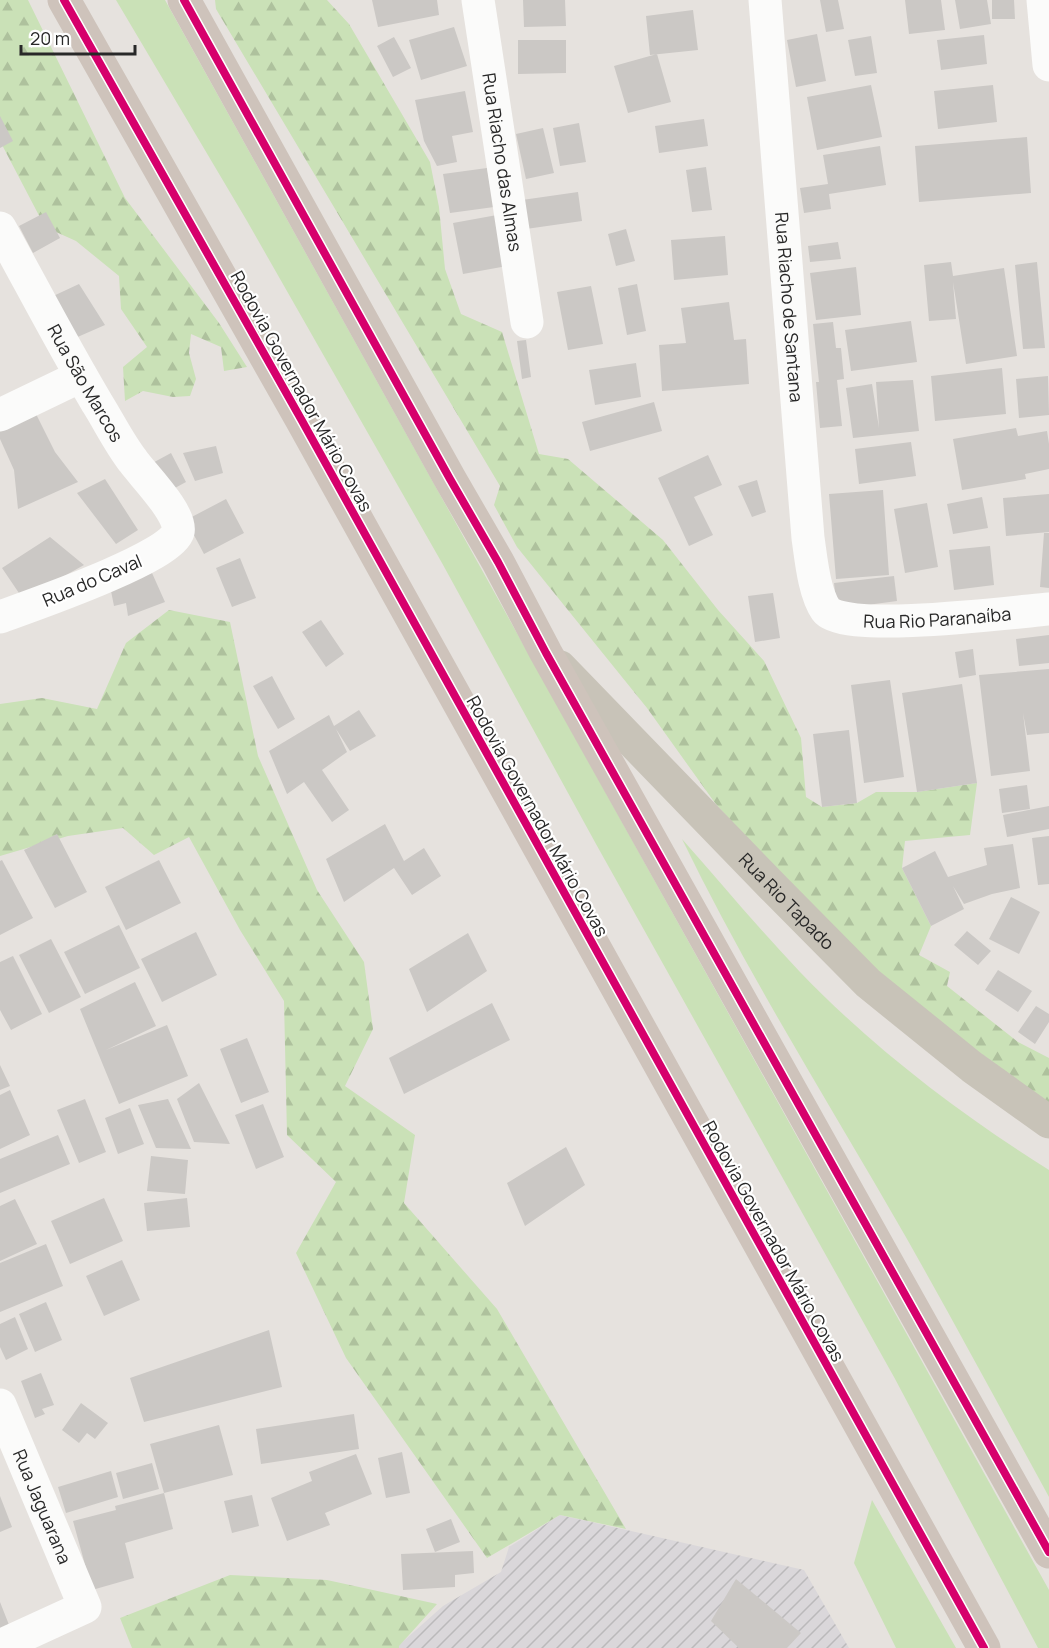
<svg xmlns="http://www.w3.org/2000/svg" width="1049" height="1648" font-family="Manrope,sans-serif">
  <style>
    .industrial { fill: url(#industrial-furrows) }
    .grass { fill: #cae1b7 }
    .forest { fill: url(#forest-firs) }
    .building { fill: #cbc8c5 }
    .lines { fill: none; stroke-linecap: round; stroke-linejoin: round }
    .minor { stroke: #fbfbfa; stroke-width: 33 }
    .major { stroke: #c8c3b8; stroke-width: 33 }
    .highway { stroke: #cec3bb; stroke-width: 33 }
    .cycleway-casing { stroke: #fff; stroke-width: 11 }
    .cycleway { stroke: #d6006c; stroke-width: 8 }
    .labels { text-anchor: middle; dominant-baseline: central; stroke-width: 4.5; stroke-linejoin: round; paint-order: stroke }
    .street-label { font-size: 18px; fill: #282828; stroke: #fff }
  </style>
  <defs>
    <pattern id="industrial-furrows" width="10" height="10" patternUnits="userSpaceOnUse" patternTransform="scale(1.5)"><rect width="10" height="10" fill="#dad7da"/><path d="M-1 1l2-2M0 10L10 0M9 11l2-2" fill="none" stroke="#bbb9bb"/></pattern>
    <pattern id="forest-firs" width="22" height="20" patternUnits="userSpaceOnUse" patternTransform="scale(1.5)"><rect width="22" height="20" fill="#cae1b7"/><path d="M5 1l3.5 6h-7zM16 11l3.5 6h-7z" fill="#aec19d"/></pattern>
  </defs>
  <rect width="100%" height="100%" fill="#e6e2de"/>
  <path class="industrial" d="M560 1515 804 1570 849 1648H399L398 1646 443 1606 501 1572 509 1547Z"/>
  <path class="grass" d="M116 0H165L1049 1590V1648H1038L894 1377 596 844 442 563 247 221Z
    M682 839C721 883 759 929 800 972 872 1047 961 1115 1049 1170V1497C1002 1411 955 1324 907 1239 831 1106 749 977 682 839Z
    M872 1500 956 1648H896L854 1563Z"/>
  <path class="forest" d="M0 0H28L125 198 219 323 247 367 224 371 221 347 191 334 189 353 196 379 190 396 173 397 143 391 125 401 123 367 147 347 121 309 119 276 76 241 45 227 0 141Z
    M215 0H327L349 24 430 162 439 207 445 269 461 314 502 332 539 454 568 459 663 540 718 610 764 661 801 738 806 797 822 807 857 803 876 792H917L977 783 970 835 905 841 902 868 931 926 919 955 950 972 947 986 1018 1042 1049 1058V1104L938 1022 839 942 715 803 647 708 517 547 494 505 500 486 216 9Z
    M169 610 230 622 258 756 317 890 364 962 373 1029 345 1086 415 1135 404 1203 497 1309 626 1529 560 1515 487 1558 346 1358 296 1253 336 1182 287 1135 284 1001 240 930 189 837 154 855 123 828 68 836 0 856V704L42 698 97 709 126 643Z
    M230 1575 327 1580 437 1604 399 1646V1648H132L120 1618Z"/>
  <path class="building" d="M372 0H437L439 15 378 27Z
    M523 0H565L566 26 524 27Z
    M820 0H838L844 29 826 32Z
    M905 0H941L945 30 909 34Z
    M955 0H987L991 24 960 29Z
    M992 0H1014L1015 19H992Z
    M693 10 698 50 650 55 646 16Z
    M454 27 467 66 421 80 409 40Z
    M817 34 826 81 796 87 787 40Z
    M984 35 987 64 941 70 937 40Z
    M871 36 877 73 855 76 848 40Z
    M394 37 411 68 393 77 377 46Z
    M518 40H566V73L518 74Z
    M657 54 671 102 628 113 614 66Z
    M871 85 882 137 817 150 807 97Z
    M993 85 997 122 938 129 934 91Z
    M465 91 473 132 452 136 457 162 437 166 424 141 415 100Z
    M0 116 13 141 0 148Z
    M704 119 708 146 659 153 655 126Z
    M579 123 586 162 560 166 553 128Z
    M543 128 554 173 526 179 516 134Z
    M1027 137 1031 193 919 202 915 146Z
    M880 146 886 185 829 194 831 209 804 213 800 188 828 184 823 155Z
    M706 167 712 210 692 212 686 170Z
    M487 168 494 207 450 213 443 174Z
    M578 192 582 221 526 229 522 200Z
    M46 212 60 238 33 253 19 226Z
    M497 215 507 266 463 274 453 223Z
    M626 229 635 261 616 266 608 234Z
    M725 236 728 275 674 280 671 240Z
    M838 242 841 259 810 262 808 246Z
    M951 262 953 276 1004 268 1017 356 966 364 953 282 956 319 929 321 924 265Z
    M1037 262 1045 348 1023 349 1015 265Z
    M856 267 861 315 816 320 810 273Z
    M79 284 105 325 73 339 49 298Z
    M637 284 646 331 627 335 618 288Z
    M591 286 603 344 568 350 557 292Z
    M729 302 734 340 746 339 749 384 662 391 659 345 686 343 681 308Z
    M911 321 917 362 851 371 845 330Z
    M833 322 836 348H841L844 379 837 380 842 426 820 428 816 382H819L813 324Z
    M526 340 531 377 522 379 517 341Z
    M636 363 641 397 595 405 589 370Z
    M1002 368 1006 414 935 421 931 376Z
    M1048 376 1049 415 1019 418 1016 379Z
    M913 380 919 431 853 438 846 388 872 384 879 428 876 382Z
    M654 402 662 431 590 451 582 422Z
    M35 412 55 452 78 482 18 509 14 470 0 439V430Z
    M1016 428 1018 436 1047 431 1049 444V469L1025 474 1026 479 962 490 953 439Z
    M911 442 916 476 859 484 855 449Z
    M216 446 223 473 195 481 183 453Z
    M171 453 186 482 162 495 147 466Z
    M708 455 722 485 694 497 713 535 689 546 658 478Z
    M105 479 138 530 116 544 77 493Z
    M757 480 766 512 752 517 738 486Z
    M883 490 889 575 836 579 829 494Z
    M1049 494V532L1006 536 1003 498Z
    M982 497 988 528 953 534 947 504Z
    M226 499 244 533 204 554 186 520Z
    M927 503 938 567 905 573 894 509Z
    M1044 533H1049V588L1040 587Z
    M50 537 84 565 23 599 2 568Z
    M990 546 994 585 954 590 949 550Z
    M240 558 256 598 232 607 216 568Z
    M152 573 165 602 128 616 126 603 114 606 111 591Z
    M894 576 897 601 837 609 834 583Z
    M773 593 780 638 755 642 748 596Z
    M321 620 344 654 326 667 302 632Z
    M1049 635V663L1019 666 1016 639Z
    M973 649 976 675 959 678 955 652Z
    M1049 669V733L1027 735 1023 713 1030 771 991 776 979 675Z
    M272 676 295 719 278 729 253 686Z
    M890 680 904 777 864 783 851 685Z
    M962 684 977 783 917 792 902 693Z
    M359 710 376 736 350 751 336 729 347 752 322 770 349 810 332 822 304 782 287 794 269 751 329 715 334 726Z
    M849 730 857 803 822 807 813 734Z
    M1027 785 1030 809 1002 813 999 789Z
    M1049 806V829L1007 837 1003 815Z
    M385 824 404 861 424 848 441 876 412 895 394 868 344 902 326 859Z
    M57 834 87 892 55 908 24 850Z
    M1049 836V884L1038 885 1032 838Z
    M1013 844 1020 888 992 894 964 904 953 886 964 909 931 926 902 868 935 851 948 877 987 865 984 848Z
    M2 860 33 918 0 935V861Z
    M159 860 181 903 126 930 105 887Z
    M1011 897 1040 912 1019 954 989 939Z
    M119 925 140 968 85 994 64 952Z
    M967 931 991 951 978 965 954 945Z
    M196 932 217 975 162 1002 141 959Z
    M468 933 487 971 427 1012 409 969Z
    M51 939 81 997 49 1013 19 955Z
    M13 956 42 1014 11 1030 0 1010V962Z
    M998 970 1032 991 1018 1012 985 990Z
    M135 982 156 1026 106 1050 167 1025 188 1076 119 1104 80 1009Z
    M492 1003 510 1040 404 1094 389 1058Z
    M1036 1006 1049 1014V1022L1035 1044 1018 1032Z
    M247 1038 269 1092 241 1103 220 1049Z
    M0 1065 10 1086 0 1090Z
    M199 1083 230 1144 194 1142 177 1099Z
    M10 1090 30 1135 0 1149V1095Z
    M85 1099 106 1152 79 1163 57 1110Z
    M168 1099 191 1149 156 1148 138 1105Z
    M263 1104 284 1157 256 1169 235 1115Z
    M130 1108 144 1144 118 1154 105 1118Z
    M58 1135 70 1164 0 1193V1159Z
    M566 1147 585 1185 525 1226 507 1183Z
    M151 1156 188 1160 185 1194 147 1191Z
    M104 1198 123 1241 70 1264 51 1221Z
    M187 1198 190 1227 147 1231 144 1203Z
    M15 1199 37 1244 0 1261V1206Z
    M46 1244 63 1286 0 1312V1263Z
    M122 1260 140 1300 104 1316 86 1276Z
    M46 1302 62 1340 35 1352 19 1314Z
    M15 1317 28 1349 6 1360 0 1347V1324Z
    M269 1330 282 1387 144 1422 130 1378Z
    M41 1373 54 1405 42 1409 45 1414 35 1418 21 1381Z
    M81 1403 108 1423 95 1439 87 1433 79 1443 62 1430Z
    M354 1414 359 1449 261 1464 256 1429Z
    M219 1425 233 1475 164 1493 150 1444Z
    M402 1452 410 1493 386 1498 378 1458Z
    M356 1454 372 1494 325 1513 330 1525 287 1541 271 1498 312 1481 309 1472Z
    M152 1463 159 1489 123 1499 116 1473Z
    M111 1471 118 1497 66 1513 58 1487Z
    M164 1493 173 1529 125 1543 134 1578 92 1590 73 1521 116 1510 115 1506Z
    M252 1495 259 1526 232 1533 224 1501Z
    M0 1496 12 1527 0 1532Z
    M451 1519 460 1542 435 1552 426 1529Z
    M473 1551 474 1573 455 1575V1587L403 1590 401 1554Z
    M736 1579 801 1633 787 1648H739L711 1621Z
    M0 1602 13 1635 0 1639Z"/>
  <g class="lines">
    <g class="minor">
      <path id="s1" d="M478 0 527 322"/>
      <path id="s2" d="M765 0 808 538C811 558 814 593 826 610 843 634 1015 612 1049 609"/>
      <path d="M1043 0 1049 65"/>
      <path id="s3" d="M0 228C32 286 63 346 97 403 109 422 119 443 133 461 143 475 183 515 178 532 170 558 30 606 0 617"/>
      <path d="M0 415 81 376"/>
      <path id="s4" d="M0 1405 85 1607 0 1646"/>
    </g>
    <path class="major" id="s5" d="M560 667 773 887 868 983 972 1067 1049 1122"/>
    <path class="highway" d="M64 0 301 419 984 1648
      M184 0 450 479 498 562 546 653 1049 1552"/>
    <g class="cycleway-casing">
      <path id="cycleway" d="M64 0 301 419 984 1648
        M184 0 450 479 498 562 546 653 1049 1552"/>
    </g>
    <use href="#cycleway" class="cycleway"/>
  </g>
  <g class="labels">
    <g class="street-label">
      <text stroke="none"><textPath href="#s1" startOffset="164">Rua Riacho das Almas</textPath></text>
      <text stroke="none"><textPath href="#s2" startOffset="308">Rua Riacho de Santana</textPath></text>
      <text stroke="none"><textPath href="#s3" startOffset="177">Rua São Marcos</textPath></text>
      <text transform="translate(302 391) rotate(61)">Rodovia Governador Mário Covas</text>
      <text transform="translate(92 580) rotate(-23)">Rua do Caval</text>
      <text stroke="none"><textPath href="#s2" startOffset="728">Rua Rio Paranaíba</textPath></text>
      <text transform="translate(538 816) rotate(61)">Rodovia Governador Mário Covas</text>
      <text stroke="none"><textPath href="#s5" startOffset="326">Rua Rio Tapado</textPath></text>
      <text transform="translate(774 1241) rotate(61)">Rodovia Governador Mário Covas</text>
      <text stroke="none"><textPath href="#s4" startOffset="110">Rua Jaguarana</textPath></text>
    </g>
  </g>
  <path d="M21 45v9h114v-9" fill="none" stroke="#282828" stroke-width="3"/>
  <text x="30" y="45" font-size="18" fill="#282828" stroke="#ffffff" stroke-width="4.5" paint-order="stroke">20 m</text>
</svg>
